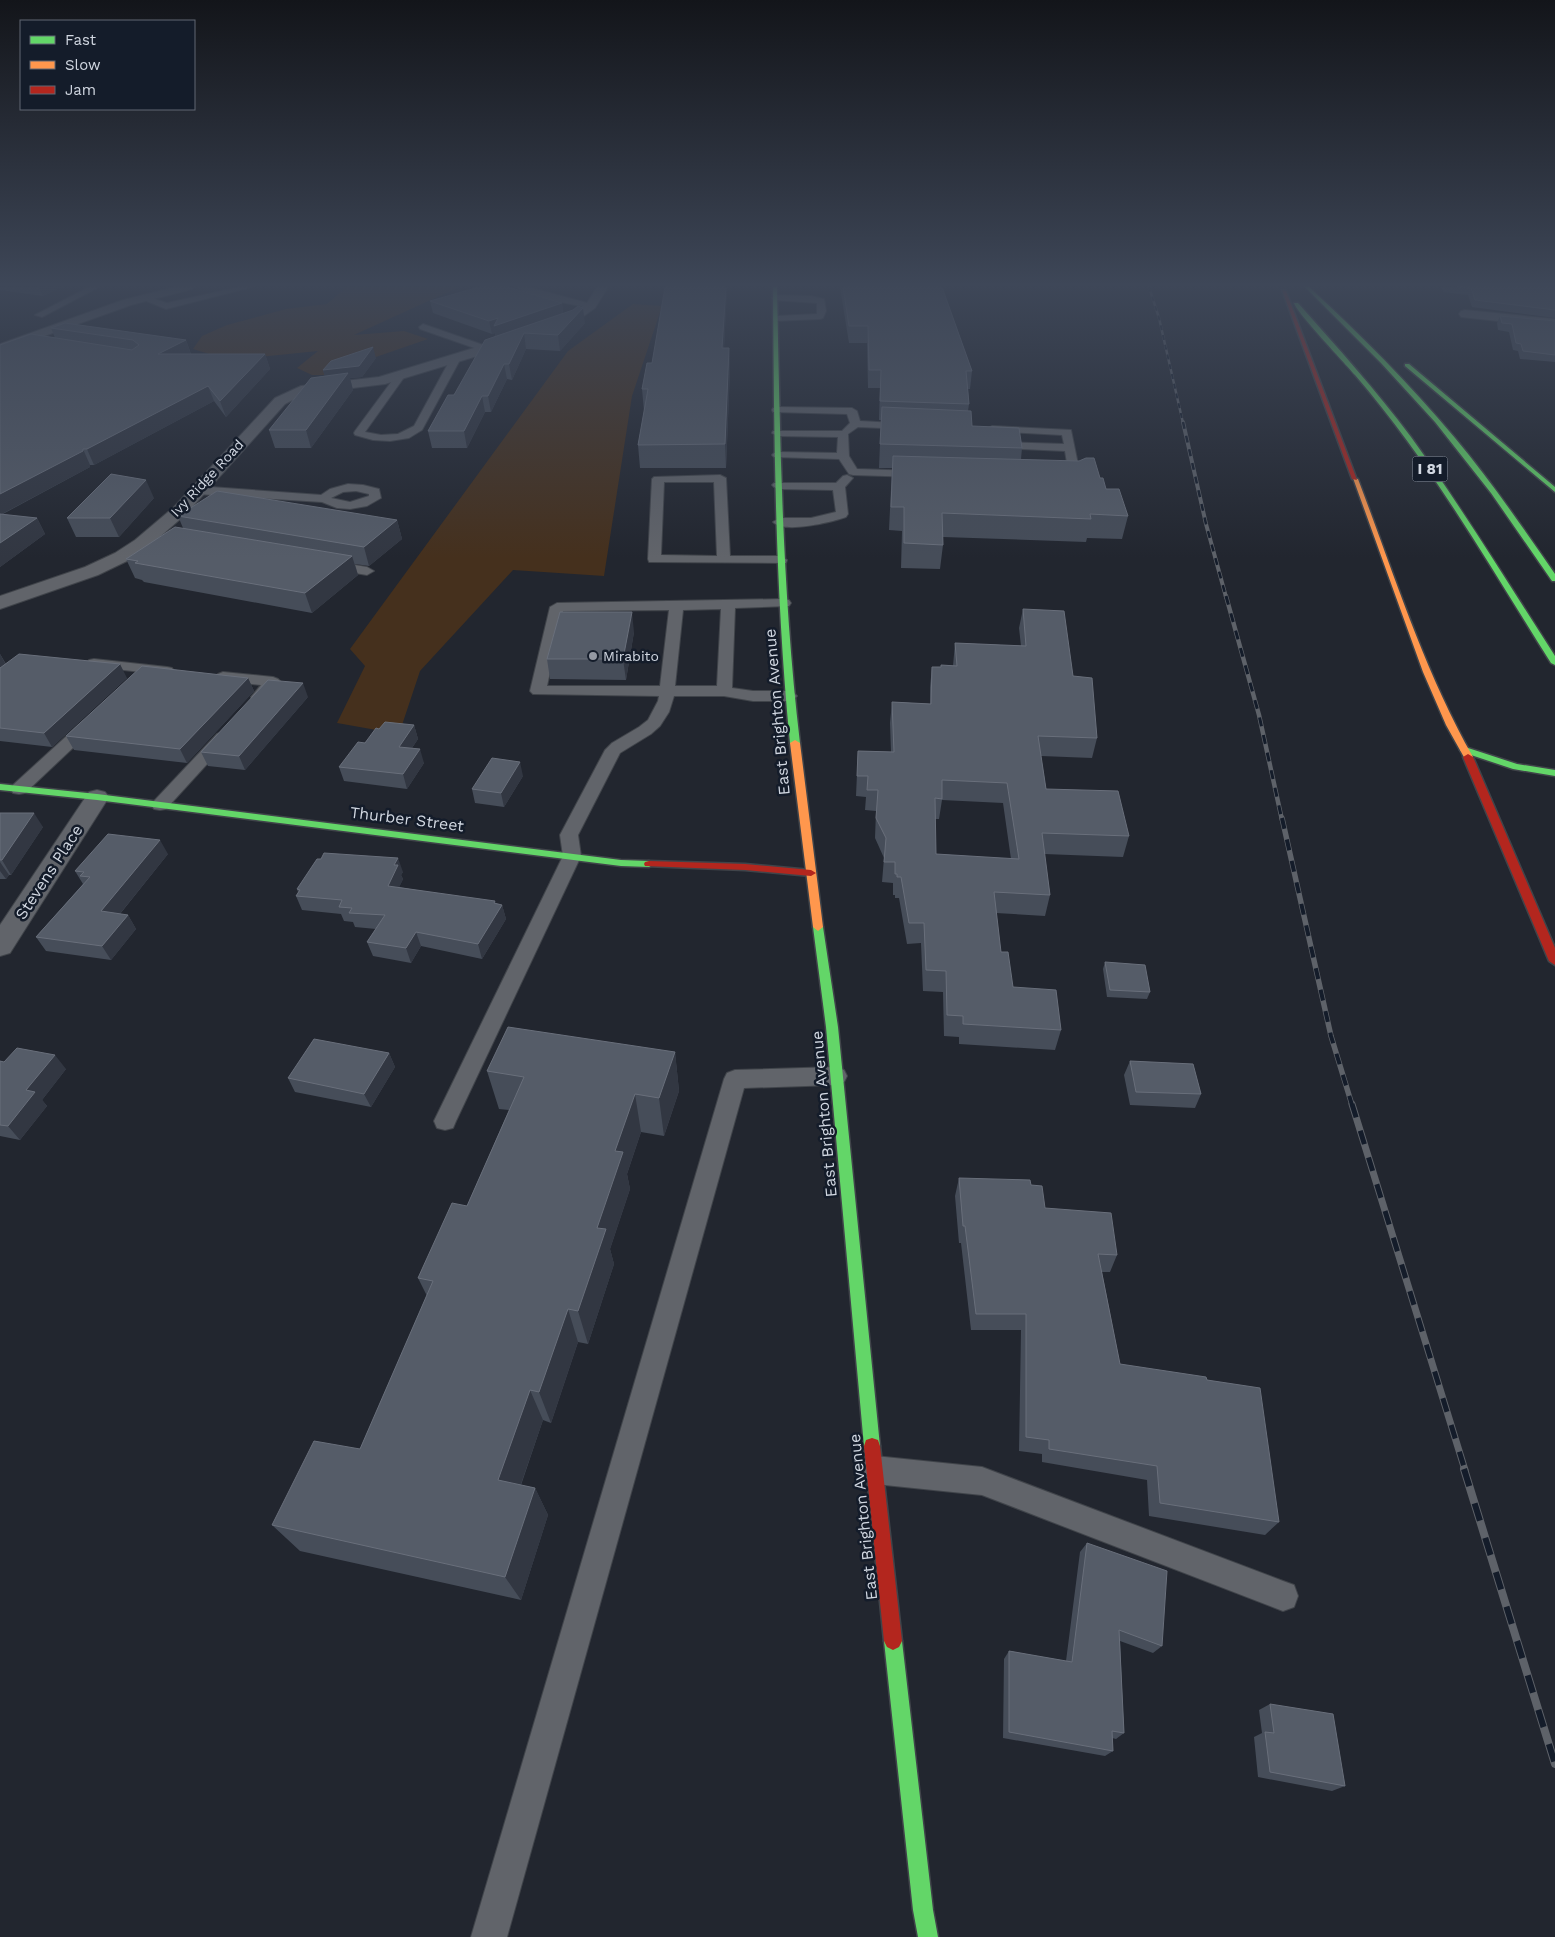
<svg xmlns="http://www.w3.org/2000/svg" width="1555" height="1937" font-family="'Work Sans',sans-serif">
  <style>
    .green { fill: #45301d }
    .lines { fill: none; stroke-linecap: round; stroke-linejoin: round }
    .lane-casing { stroke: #40444a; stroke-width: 2 }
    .street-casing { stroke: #40444a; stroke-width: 2 }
    .fast-casing { stroke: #40444a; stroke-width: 3 }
    .slow-casing { stroke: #40444a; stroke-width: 3 }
    .jam-casing { stroke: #40444a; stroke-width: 3 }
    .lane { fill: #61646a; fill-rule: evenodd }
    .street { fill: #61646a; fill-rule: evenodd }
    .fast { fill: #63d668; fill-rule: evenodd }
    .slow { fill: #ff974d; fill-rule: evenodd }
    .jam { fill: #b3261e; fill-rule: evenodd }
    .rail-far5-casing { stroke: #5e6269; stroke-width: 2.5 }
    .rail-far4-casing { stroke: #5e6269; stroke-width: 4 }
    .rail-far3-casing { stroke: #5e6269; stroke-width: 4.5 }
    .rail-far2-casing { stroke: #5e6269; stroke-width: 5.5 }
    .rail-far1-casing { stroke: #5e6269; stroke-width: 7 }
    .rail-casing { stroke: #5e6269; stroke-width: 8 }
    .rail-far5 { stroke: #141c2a; stroke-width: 2; stroke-dasharray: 5; stroke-linecap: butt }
    .rail-far4 { stroke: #141c2a; stroke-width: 2.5; stroke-dasharray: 7; stroke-linecap: butt }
    .rail-far3 { stroke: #141c2a; stroke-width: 3; stroke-dasharray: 9; stroke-linecap: butt }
    .rail-far2 { stroke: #141c2a; stroke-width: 4; stroke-dasharray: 11; stroke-linecap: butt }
    .rail-far1 { stroke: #141c2a; stroke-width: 5; stroke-dasharray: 14; stroke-linecap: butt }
    .rail { stroke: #141c2a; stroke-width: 6; stroke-dasharray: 18; stroke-linecap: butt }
    .wall { fill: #464d59; fill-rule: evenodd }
    .shaded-wall { fill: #323742 }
    .building { fill: #555c68; stroke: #696f7b; fill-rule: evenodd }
    .poi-dot { fill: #9499a3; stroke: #141c2a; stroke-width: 2 }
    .labels { text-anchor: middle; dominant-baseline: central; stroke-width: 5; stroke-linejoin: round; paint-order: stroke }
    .far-street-label { font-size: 14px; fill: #d1d7e1; stroke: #141c2a }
    .far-poi-label { font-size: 14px; fill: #d1d7e1; stroke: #141c2a; text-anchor: start }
    .shield { fill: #141c2a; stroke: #989faa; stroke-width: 1 }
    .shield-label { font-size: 15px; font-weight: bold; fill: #d1d7e1 }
    .street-label { font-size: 16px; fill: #d1d7e1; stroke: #141c2a }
  </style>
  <rect width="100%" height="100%" fill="#22262f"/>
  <path class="green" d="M343 287H459L354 335 404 331 428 339 344 368 329 375H312L297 368 318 351 229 360 193 349 202 336 227 325 286 309 327 304 343 290Z
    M633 304 662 306 632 396 604 576 513 570 420 671 399 734 337 723 365 666 350 649 568 351Z"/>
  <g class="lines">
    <g class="lane-casing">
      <path id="lane" d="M89 287H99L42 317 35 315Z
        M239 287H252L166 309 139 298 143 295 167 303Z
        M516 287H528L595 305C587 311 525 294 516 287Z
        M776 295 811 296 824 299 826 311 823 318 820 319 773 321V317L776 316 817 314V303L773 300 772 298Z
        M423 324 489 347 491 349 489 351H483L420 329 419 327Z
        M456 355 461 358 422 430 409 438 390 441 373 440 355 435 354 433 355 431 397 374 400 373 405 376 365 432 381 435 398 434 414 426 451 358Z
        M777 407 852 408 857 411 860 421 912 424 913 426 908 429 858 427 848 434 849 456 857 469 918 471 924 474 918 477 853 475 849 474 839 459 774 457 772 455 774 453 778 452 837 453 838 437 777 436 772 433 773 431H842L850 423 847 414 773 412 772 410 773 408Z
        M992 426 1071 430 1081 479 1075 482 1063 480 1061 478 1063 476 1069 475 1065 451 997 448 991 445 997 442 1064 444 1062 435 988 431 987 429Z
        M720 475 726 478 730 556H781L787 560 786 563 649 562 648 559 652 479 654 477ZM664 482H714L717 556 661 555Z
        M847 475 853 478 845 487 848 514 846 517C832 522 784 534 773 522L779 518H811L836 512 833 490 778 489 774 487 772 485 774 483H836L843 476Z
        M348 484 363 485 379 489 381 498 367 506 350 509 337 508 322 502 197 494 191 490 197 486 321 495 330 489ZM356 491 369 494V496L350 502 331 498 343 492Z
        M330 561 367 567 374 571 367 575 325 568 323 565Z
        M784 599 789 600 791 603 789 606 735 608 732 688 753 691H789L794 693 797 696 794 699 789 701H753L724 696H674L669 712 660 726 651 734 620 753 578 835 581 856 456 1121 453 1128 445 1130 437 1128 434 1121 563 856 560 835 605 750 612 743 639 727 648 720 658 701 659 696 533 694 530 691 550 607 557 603ZM721 609 717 686H675L683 610ZM669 610 660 686H547L563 611Z
        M94 659 167 667 172 668 174 671 172 674 167 675 89 666 87 663 89 660Z
        M223 672 273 677 278 679 281 682C274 691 266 703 254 700L251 697 261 685 218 680 215 677 218 674Z
        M89 719 95 721 97 724 95 727 25 793 19 794 13 793 11 789 13 785 83 721Z
        M223 732 229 734 231 737 229 740 166 809 160 810 154 809 151 805 154 801 217 734Z
        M836 1067 844 1070 847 1076 844 1082 836 1085 744 1088 507 1937H471L724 1079 727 1073 735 1070Z
        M875 1456 982 1467 1283 1581 1294 1585 1298 1596 1294 1607 1283 1611 982 1495 875 1484 865 1480 861 1470 865 1460Z"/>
    </g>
    <g class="street-casing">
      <path id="street" d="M175 287H194L192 289 131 305 0 352V344L123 300Z
        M597 287H608L595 308 574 323 497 350 385 384 304 394 285 404 186 514 147 548 127 561 98 575 0 609V596L85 567 115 553 135 540 174 507 275 398 301 386 379 377 487 344 566 317 587 303Z
        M1465 310 1555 319V327L1461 317 1459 314 1461 311Z
        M97 790 105 792 109 797 10 953 0 956V925L89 792Z"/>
    </g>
    <g class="fast-casing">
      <path id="fast" d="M773 287H777C780 439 782 591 800 743L795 746 790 743C775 591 774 439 773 287Z
        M1305 287H1309C1361 335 1410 384 1455 438 1491 481 1523 528 1555 574V581H1552L1491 493 1435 422 1381 363Z
        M1294 303H1298C1337 347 1376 390 1411 437 1462 508 1508 583 1555 656V665L1551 663C1489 565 1431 463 1355 375 1344 362 1297 313 1294 303Z
        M1405 364H1409L1555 487V492L1405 366Z
        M1465 747 1517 764 1555 770V776L1513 769 1462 752 1460 750Z
        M0 784 97 794 621 860 649 861 654 864 649 867 621 866 97 800 0 790Z
        M818 923 823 927 838 1027 880 1446 878 1452 872 1454 866 1452 864 1446 826 1027 813 927Z
        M893 1632 899 1635 902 1641 933 1910 938 1937H918L913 1910 884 1641 887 1635Z"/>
    </g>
    <g class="slow-casing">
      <path id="slow" d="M1353 478 1358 479C1393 571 1424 671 1473 757L1471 759H1465L1446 725 1423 672Z
        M795 740 800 743 823 927 818 931 813 927 790 743Z"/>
    </g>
    <g class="jam-casing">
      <path id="jam" d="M1282 290 1286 291 1357 480 1352 479Z
        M1468 754 1473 757 1555 948V965L1549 961 1463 757Z
        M649 861 745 864 811 870 816 873 811 876 745 870 645 866 644 864 645 862Z
        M872 1438 878 1440 880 1446 902 1641 899 1647 893 1650 887 1647 884 1641 864 1446 866 1440Z"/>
    </g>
    <use href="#lane" class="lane"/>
    <use href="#street" class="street"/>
    <use href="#fast" class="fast"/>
    <use href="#slow" class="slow"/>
    <use href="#jam" class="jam"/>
    <g class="rail-far5-casing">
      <path id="rail-far5" d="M1149 287 1159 318 1183 423"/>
    </g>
    <g class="rail-far4-casing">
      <path id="rail-far4" d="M1183 422 1206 524 1226 597"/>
    </g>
    <g class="rail-far3-casing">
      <path id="rail-far3" d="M1226 596 1259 715 1282 820"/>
    </g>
    <g class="rail-far2-casing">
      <path id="rail-far2" d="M1282 818 1331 1036 1352 1105"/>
    </g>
    <g class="rail-far1-casing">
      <path id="rail-far1" d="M1352 1104 1465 1470"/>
    </g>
    <g class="rail-casing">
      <path id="rail" d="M1464 1469 1555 1764"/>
    </g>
    <use href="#rail-far5" class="rail-far5"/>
    <use href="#rail-far4" class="rail-far4"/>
    <use href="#rail-far3" class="rail-far3"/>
    <use href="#rail-far2" class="rail-far2"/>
    <use href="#rail-far1" class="rail-far1"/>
    <use href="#rail" class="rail"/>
  </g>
  <path class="wall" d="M0 287H62L43 296 0 290Z
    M665 287H727L724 348H729L730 369 726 468H640L638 445 644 411 642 389 652 363Z
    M840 287H942L972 371 970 389H968L969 404 968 411 972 426 1022 448 1021 459 1100 478 1106 489 1128 516 1122 539 1087 538 1086 542 943 537V545L940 569 901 568 902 531 889 530 892 468H879L881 420H879L880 388H868L867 343H849Z
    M1442 287H1555V318L1472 307 1468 295 1443 292Z
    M430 301 562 303 563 313 585 323 560 351 526 349 512 380 507 379 491 412H485L467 448H432L428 431 495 336V333L492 334 433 313Z
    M1500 316 1555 321V362L1520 359 1518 351 1513 350 1509 332 1498 330 1497 323Z
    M51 328 186 340 191 354H265L270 369 226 417 214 401 94 465H90V467L1 515 37 518 45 534 0 567V345L55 338Z
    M376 358 362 377 350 378 353 390 311 448H275L269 430 325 376 323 370Z
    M154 498 119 537H76L67 518Z
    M178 516 397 520 402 539 369 566 355 564 358 575 312 613 144 582 142 580 135 578 126 559 183 528Z
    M1023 609 1073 676 1097 738 1092 758 1041 756 1046 789 1129 836 1123 857 1044 854 1050 895 1045 916 996 913 1001 952 1013 987 1061 1030 1055 1050 959 1044V1037L944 1036 943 992 923 991 921 943 907 944 899 898H895V895H893V883L882 882 884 858 875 838 876 811 865 810 866 797 856 796 858 751 891 752 890 723 892 702 930 704V687L932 667H941L953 666 955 643 1021 646 1019 628ZM942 800 1003 803 1011 859 936 854 935 819H939Z
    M634 632 626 680 550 679 547 659Z
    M0 654 6 664 127 678 52 747 0 741Z
    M248 678 254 691 187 763 74 750 66 736Z
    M308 697 245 770 208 766 201 752Z
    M414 725 418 739 412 748 424 763 407 789 344 781 339 767 379 729Z
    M523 776 504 807 475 803 472 789Z
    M0 813 43 827 11 875H9L6 879H0Z
    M168 854 120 914 128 915 136 929 111 960 46 951 36 937 83 884 75 871Z
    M403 872 401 875 403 879 399 887 502 905 506 919 482 959 421 946 411 963 373 956 367 942 376 929 355 927 353 922 344 921 341 914 302 910 296 896 298 892 297 889Z
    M1105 962 1150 992 1147 999 1107 997 1103 969Z
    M675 1052 679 1091 664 1136 641 1132 627 1174 630 1189 610 1249 614 1264 588 1344 578 1342 551 1423 543 1420 521 1485 535 1488 548 1515 521 1600 300 1551 272 1525 360 1449 427 1296 418 1278 467 1206 509 1110 499 1109 487 1071Z
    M389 1053 395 1067 371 1107 295 1092 288 1078Z
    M0 1061 4 1062 66 1069 42 1100 47 1106 20 1140 0 1136Z
    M1130 1061 1201 1094 1195 1108 1130 1105 1124 1075Z
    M959 1178 1031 1185 1045 1208 1117 1255 1110 1272H1102L1120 1364 1207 1380 1279 1522 1265 1535 1149 1516 1147 1480 1042 1462V1454L1019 1451 1021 1330H971L961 1243H959L955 1196Z
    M1087 1543 1162 1646 1153 1653 1120 1641 1124 1733 1116 1739 1112 1738 1113 1751 1105 1756 1003 1738 1004 1659 1009 1651 1066 1661 1080 1552Z
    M1270 1704 1345 1786 1332 1791 1258 1777 1254 1737 1262 1733 1259 1710Z"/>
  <path class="shaded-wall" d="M39 287H62L43 296Z
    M726 287H727V290L723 369 722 348Z
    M562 303 563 316 496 339 495 333 492 334 489 321 498 318Z
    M583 308 585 323 560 351 558 335Z
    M524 333 526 349 512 380 509 364Z
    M186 340 191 355 158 354Z
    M373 347 376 358 362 377 350 378 353 390 311 448 306 430 326 381 323 370Z
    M729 348 730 369 726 468 725 444Z
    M265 354 270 369 226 417 220 401Z
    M504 364 507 379 491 412 488 396Z
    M208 386 214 401 94 465 87 449Z
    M482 396 485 412 467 448 464 431Z
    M83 449 90 465V467L0 515V494Z
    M146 480 154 498 119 537 110 518Z
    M37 518 45 534 0 567V543Z
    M397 520 402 539 369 566 364 547Z
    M352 556 358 575 312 613 305 593Z
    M632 612 634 632 626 680 623 659Z
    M0 654 6 665 0 670Z
    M120 664 127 678 52 747 44 733Z
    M248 678 254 691 187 763 180 749Z
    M303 683 308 697 245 770 239 756Z
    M414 725 418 739 403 761 399 747Z
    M420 749 424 763 407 789 403 774Z
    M520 762 523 776 504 807 501 793Z
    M34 813 43 827 11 875 2 860Z
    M160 840 168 854 110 926 101 911Z
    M398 858 403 872 401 875 403 879 393 900 388 886 394 865Z
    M0 862 9 875 6 879 0 871Z
    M495 901 498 911 502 905 506 919 482 959 478 944Z
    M128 915 136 929 111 960 102 946Z
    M416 932 421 946 411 963 406 948Z
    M675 1052 679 1091 664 1136 659 1098Z
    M389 1053 395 1067 371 1107 364 1094Z
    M55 1055 66 1069 42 1100 47 1106 20 1140 8 1126 26 1090Z
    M635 1094 641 1132 627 1174 630 1189 610 1249 614 1264 588 1344 578 1311 615 1151Z
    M568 1309 578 1342 551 1423 539 1392Z
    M530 1390 543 1420 513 1507 498 1480Z
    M535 1488 548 1515 521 1600 505 1577Z"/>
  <path class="building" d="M479 287H508L562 303 494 326 498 318 489 321 430 301Z
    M665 287H726L722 348H729L725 444 638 445 648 389H642L647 363H652Z
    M843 287H942L972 371H966L969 404 880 401 881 370H869L868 326H849Z
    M1457 287H1555V310L1475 300 1471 288Z
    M578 306 583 308 558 335 524 333 509 364H504L488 396H482L464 431H428L448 395H454L485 340 573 310Z
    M1500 316 1555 321V355L1523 351 1521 344 1516 343 1512 324 1502 323Z
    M65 323 186 340 158 354H265L220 401 208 386 87 449H83V451L0 494V345L31 334 132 350 139 345 133 340 51 328Z
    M373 347 359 366 323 370 331 361Z
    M348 373 306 430H269L311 378Z
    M882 407 971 411 972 426 1019 428 1022 448 880 444Z
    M893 456 1079 461 1086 458H1094L1100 478H1103L1106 489H1119L1128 516 1090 514 1091 519 942 513 943 545 904 543V507H891Z
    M111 474 146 480 110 518H67Z
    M217 491 397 520 364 547 178 516Z
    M0 514 37 518 0 543Z
    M175 527 352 556 305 593 135 563 138 561 126 559Z
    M1023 609 1064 611 1073 676 1092 678 1097 738 1038 736 1046 789 1118 791 1129 836 1042 833 1050 895 994 892 1001 952H1008L1013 987 1056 990 1061 1030 963 1024V1016L947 1015 946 971 926 970 924 923H909L901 877H897V874H895V862H884L886 838 876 818 878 790H867L868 776H857L858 751 894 752 892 702 931 704 932 667H941V665L957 666 955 643 1026 646ZM942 780 1007 783 1019 859 936 854 935 798 942 799Z
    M560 612H632L623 659H547Z
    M19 654 120 664 44 733 0 728V668Z
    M142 666 248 678 180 749 66 736Z
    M268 680 303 683 239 756 201 752Z
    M385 722 414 725 399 747 420 749 403 774 339 767 358 742 365 743 376 728 379 729Z
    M492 758 520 762 501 793 472 789Z
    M0 813H34L2 860H0Z
    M108 834 160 840 101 911 128 915 102 946 36 937 90 877 80 876 84 872 75 871Z
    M324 853 398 858 394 865H398L388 886 495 901 494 903 502 905 478 944 416 932 406 948 367 942 385 915 349 913 352 908 339 907 342 900 296 896 300 890 297 889 317 859H321Z
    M1105 962 1145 965 1150 992 1110 990Z
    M508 1027 675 1052 659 1098 635 1094 615 1151 623 1152 597 1228 606 1229 578 1311 568 1309 539 1392 530 1390 498 1480 535 1488 505 1577 272 1525 314 1441 360 1449 433 1281 418 1278 452 1203 467 1206 524 1077 487 1071Z
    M314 1039 389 1053 364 1094 288 1078Z
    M17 1048 55 1055 26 1090 35 1092 8 1126 0 1125V1061L4 1062Z
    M1130 1061 1193 1064 1201 1094 1136 1092Z
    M959 1178 1030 1180 1031 1185 1042 1186 1045 1208 1111 1213 1117 1255 1098 1254 1120 1364 1206 1377 1207 1380 1260 1388 1279 1522 1160 1503 1157 1466 1049 1449V1440L1026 1437V1314H976L965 1226H963Z
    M1087 1543 1167 1571 1162 1646 1119 1630 1124 1733 1112 1731 1113 1751 1009 1732V1651L1072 1662Z
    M1270 1704 1333 1714 1345 1786 1270 1772 1265 1732 1274 1733Z"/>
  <linearGradient id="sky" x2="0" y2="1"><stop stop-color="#13151a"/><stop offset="0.51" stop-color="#3e4758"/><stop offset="1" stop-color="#3e4758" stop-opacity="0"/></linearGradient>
  <rect width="1555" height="558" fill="url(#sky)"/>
  <circle class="poi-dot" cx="593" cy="656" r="5"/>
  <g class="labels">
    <g class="far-street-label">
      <text transform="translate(207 478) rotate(-47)">Ivy Ridge Road</text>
    </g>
    <g class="far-poi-label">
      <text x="603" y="656">Mirabito</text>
    </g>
    <rect class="shield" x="1412.5" y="456.5" width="35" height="25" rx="4"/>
    <g class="shield-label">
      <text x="1430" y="469">I 81</text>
    </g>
    <g class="street-label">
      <text transform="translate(777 712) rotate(-95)">East Brighton Avenue</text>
      <text transform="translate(407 819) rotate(7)">Thurber Street</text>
      <text transform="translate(49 872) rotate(-57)">Stevens Place</text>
      <text transform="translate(824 1114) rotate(-95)">East Brighton Avenue</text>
      <text transform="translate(863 1517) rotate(-96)">East Brighton Avenue</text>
    </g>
  </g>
  <rect x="20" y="20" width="175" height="90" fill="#141c2a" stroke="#606773"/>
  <rect x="30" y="36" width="25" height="8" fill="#63d668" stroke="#606773"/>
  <text x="65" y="45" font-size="15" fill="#d1d7e1">Fast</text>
  <rect x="30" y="61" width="25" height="8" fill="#ff974d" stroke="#606773"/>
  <text x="65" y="70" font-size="15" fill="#d1d7e1">Slow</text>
  <rect x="30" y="86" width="25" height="8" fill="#b3261e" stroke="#606773"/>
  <text x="65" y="95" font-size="15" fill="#d1d7e1">Jam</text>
</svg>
